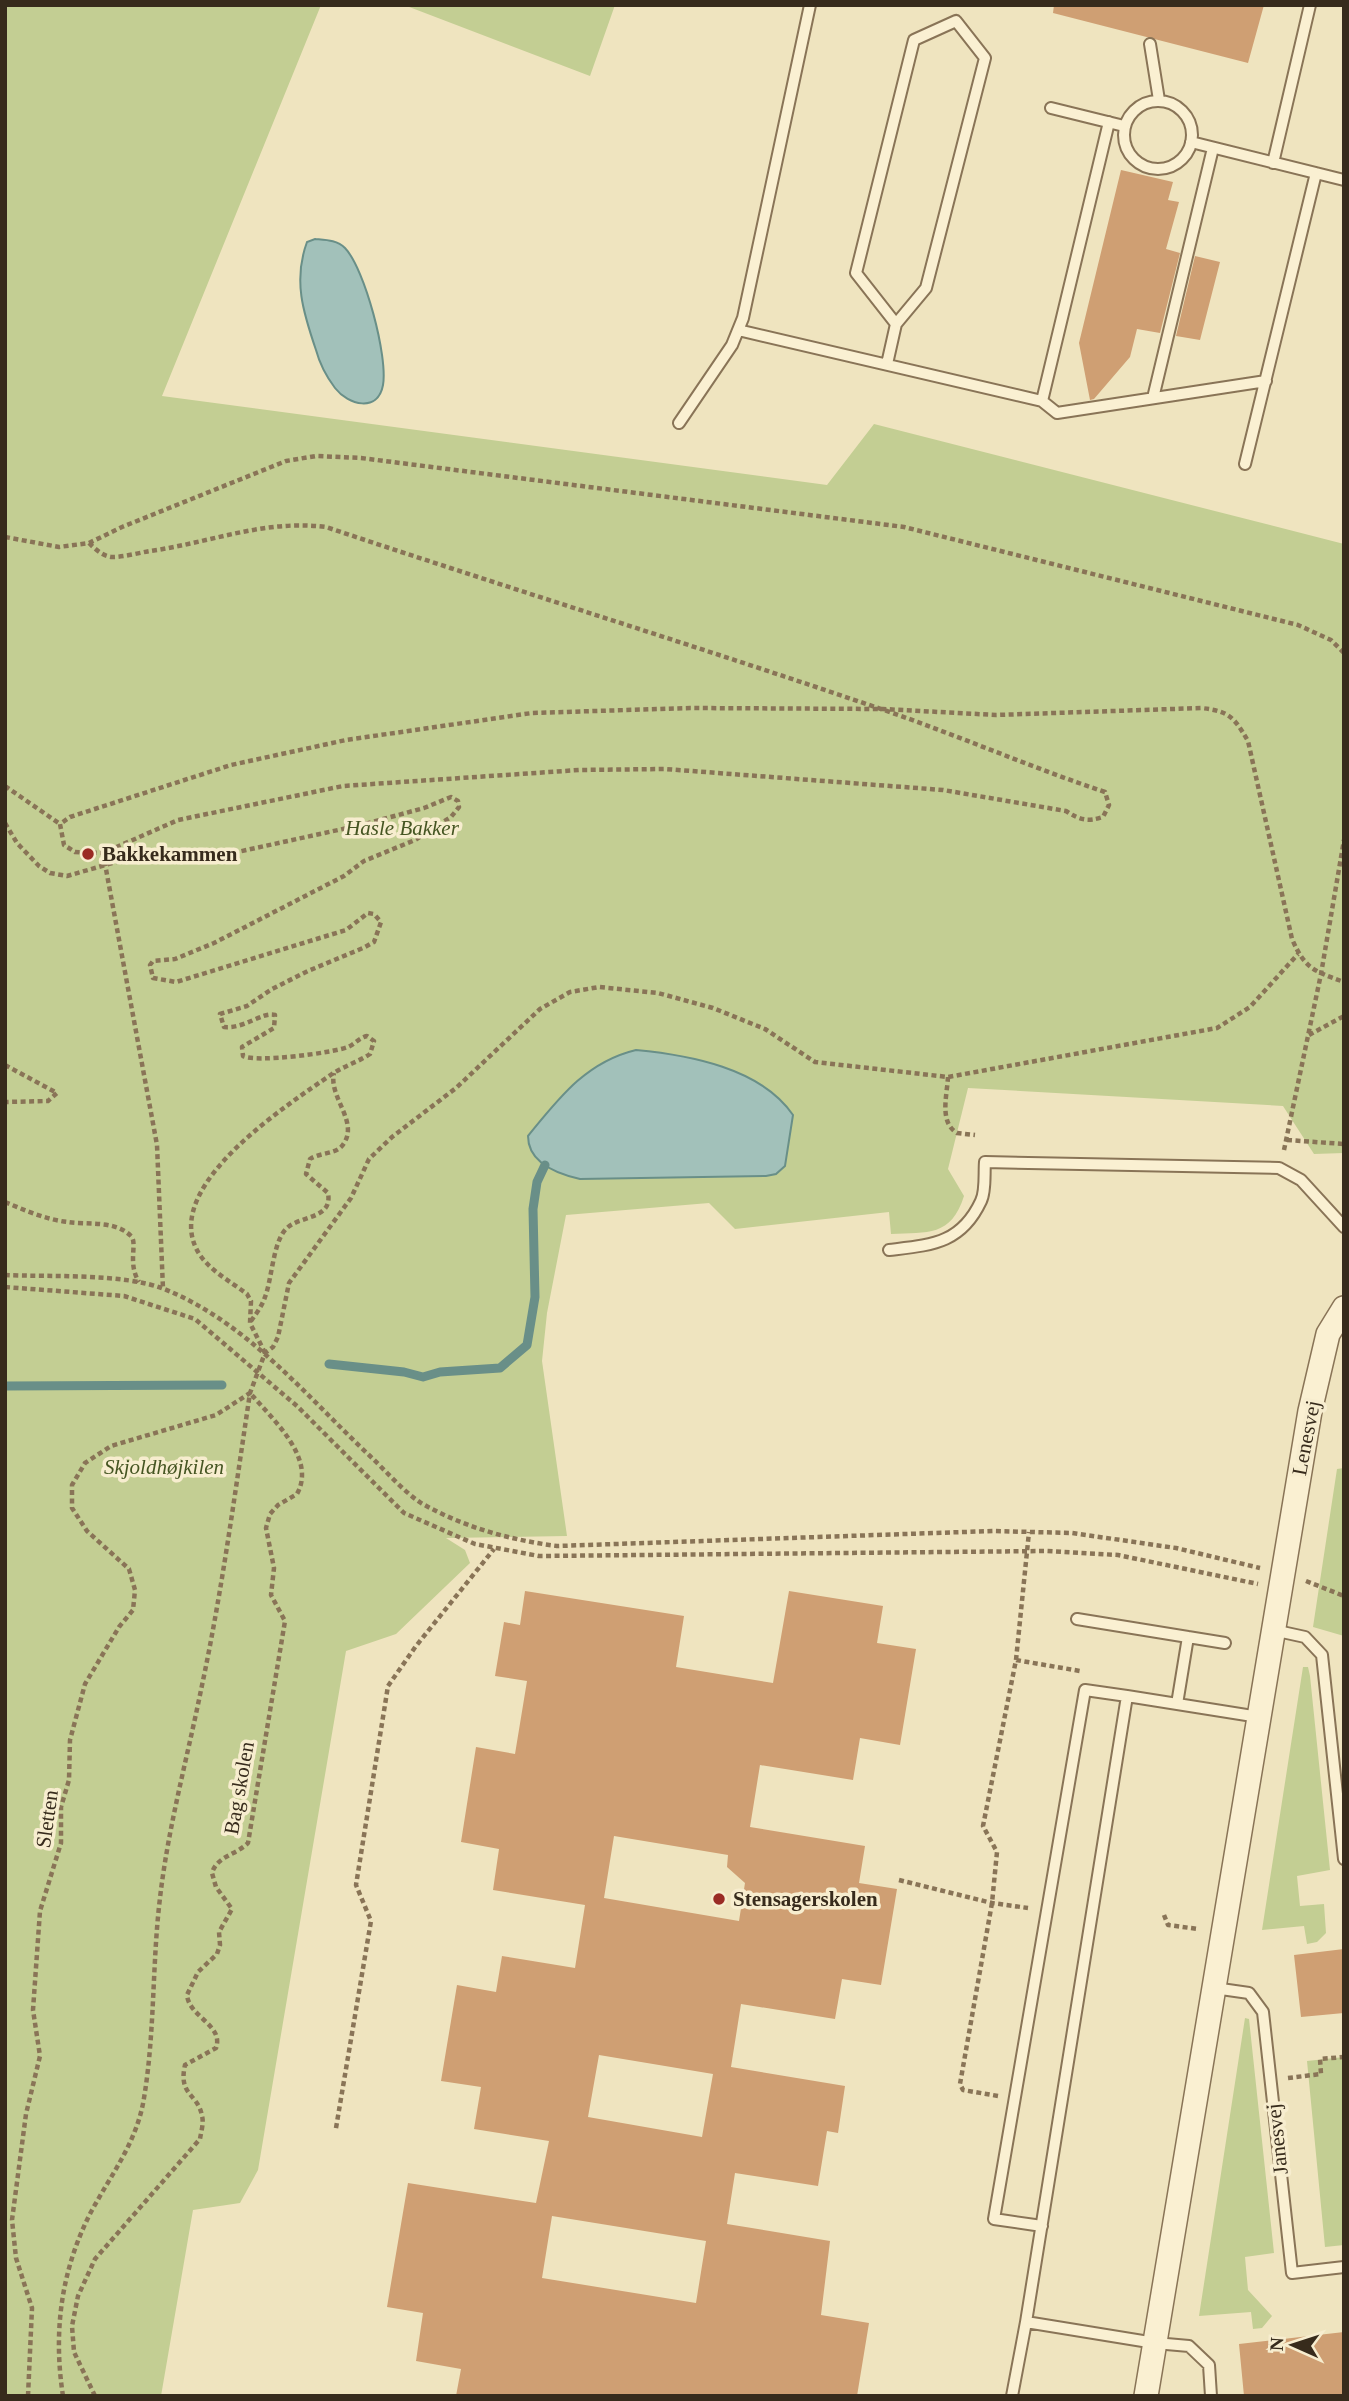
<svg xmlns="http://www.w3.org/2000/svg" width="1349" height="2401" font-family="Georgia,serif">
  <style>
    .green { fill: #c3ce93 }
    .water { fill: #a2c1ba; stroke: #698f88; stroke-width: 2 }
    .lines { fill: none; stroke-linecap: round; stroke-linejoin: round }
    .stream { stroke: #698f88; stroke-width: 9 }
    .building { fill: #cf9f73; fill-rule: evenodd }
    .lane-casing { stroke: #897457; stroke-width: 14 }
    .street-casing { stroke: #897457; stroke-width: 26 }
    .path { stroke: #897457; stroke-width: 4.5; stroke-dasharray: 5 3.5; stroke-linecap: butt }
    .lane { stroke: #faf0d2; stroke-width: 10 }
    .street { stroke: #faf0d2; stroke-width: 23 }
    .poi-dot { fill: #9a2b24; stroke: #f7edcf; stroke-width: 2.5 }
    .labels { text-anchor: middle; dominant-baseline: central; stroke-width: 7; stroke-linejoin: round; paint-order: stroke }
    .park-label { font-size: 21px; font-style: italic; fill: #455522; stroke: #f7edcf }
    .poi-label { font-size: 21px; font-weight: bold; fill: #372b1c; stroke: #f7edcf; text-anchor: start }
    .street-label { font-size: 21px; fill: #372b1c; stroke: #f7edcf }
  </style>
  <rect width="100%" height="100%" fill="#efe4bf"/>
  <path class="green" d="M5 5H321L162 396 827 485 874 424 1344 544V1153L1314 1154 1283 1106 968 1088 948 1169 964 1196C951 1237 928 1232 891 1234L889 1212 735 1229 709 1203 566 1215 547 1313 542 1361 567 1536 446 1538 465 1550 470 1563 396 1634 346 1651 258 2170 240 2203 193 2210 161 2396H5Z
    M404 5H615L590 76Z
    M1344 1468V1636L1313 1627 1337 1469Z
    M1303 1667H1308L1310 1676 1330 1870 1297 1876 1300 1906 1324 1904 1326 1933 1317 1942 1307 1944 1304 1926 1262 1930Z
    M1245 2018 1249 2019 1274 2253 1245 2257 1248 2290 1272 2316 1262 2328 1253 2329 1251 2312 1199 2316Z
    M1344 2057V2245L1325 2247 1307 2061Z"/>
  <path class="water" d="M315 239C326 240 337 240 345 248 365 269 388 357 383 385 378 413 348 405 335 388 326 376 320 365 316 350 303 312 293 280 307 242Z
    M636 1050C689 1055 761 1068 793 1115L785 1166 776 1174 766 1176 580 1179C558 1174 528 1163 528 1136 559 1098 586 1062 636 1050Z"/>
  <g class="lines">
    <path class="stream" d="M329 1364 404 1372 423 1377 440 1372 500 1368 527 1345 535 1297 533 1209 537 1182 545 1165
      M5 1386 222 1385"/>
  </g>
  <path class="building" d="M1054 5H1264L1248 63 1053 13Z
    M1121 170 1173 182 1168 200 1179 202 1166 249 1180 253 1160 333 1137 329 1130 357 1094 399 1090 400 1079 343Z
    M1195 256 1220 262 1200 340 1176 336Z
    M525 1591 684 1616 676 1667 773 1683 789 1591 883 1606 877 1643 916 1649 900 1745 860 1738 853 1780 760 1765 750 1827 865 1846 859 1883 897 1889 881 1985 842 1979 835 2019 741 2004 731 2067 845 2086 838 2133 827 2131 818 2186 735 2173 727 2224 830 2241 821 2315 869 2323 857 2396H456L461 2369 416 2361 423 2313 387 2307 408 2183 536 2203 549 2141 474 2129 481 2087 441 2081 457 1985 496 1992 502 1956 575 1968 585 1905 493 1890 499 1849 461 1842 476 1747 515 1754 527 1681 495 1676 504 1622 520 1625ZM614 1836 728 1855 727 1867 745 1883 739 1921 604 1898ZM599 2055 713 2074 702 2137 588 2117ZM552 2216 706 2241 696 2303 542 2278Z
    M1344 1949V2013L1301 2017 1294 1955Z
    M1344 2332V2396H1244L1239 2344Z"/>
  <g class="lines">
    <g class="lane-casing">
      <path id="lane" d="M1150 44 1159 100
        M1124 135a34 34 0 1 1 68 0a34 34 0 1 1-68 0Z
        M1051 108 1124 126
        M1191 142 1344 180
        M1273 163 1310 5
        M738 330 1042 401 1057 413 1266 381
        M887 364 896 324 856 273 914 40 956 21 985 58 926 288 896 324
        M1153 398 1213 148
        M1042 401 1109 122
        M679 423 732 345 743 318 810 5
        M1245 464 1316 173
        M889 1250C931 1245 961 1244 981 1201 986 1191 984 1173 985 1162L1279 1168 1301 1180 1344 1227
        M1077 1619 1225 1643
        M1273 1630 1305 1637 1322 1655 1344 1859
        M1177 1704 1188 1637
        M1214 1988 1249 1993 1263 2012 1292 2273 1344 2267
        M1042 2226 994 2219 1085 1690 1127 1696
        M1012 2396 1026 2322
        M1211 2396 1209 2365 1189 2346 1155 2343 1026 2322 1127 1696 1259 1717"/>
    </g>
    <g class="street-casing">
      <path id="street" d="M1146 2396 1310 1411 1328 1334 1344 1308"/>
    </g>
    <path class="path" d="M5 537 59 547 89 543 122 527 286 461 316 456 361 458 904 527 1298 625 1331 640 1344 653
      M89 543C96 550 103 556 112 557 124 557 138 553 150 551 209 543 265 519 326 527 511 589 697 646 881 709 957 735 1030 767 1105 792L1109 805 1103 817C1087 822 1080 820 1066 811L943 790 665 769 579 770 343 786 178 820 103 853 75 852 64 845 60 824 70 817 231 765 346 740 532 713 690 708 883 709 996 715 1201 708C1229 711 1234 717 1248 741L1292 939C1305 969 1314 971 1344 982
      M5 786 60 824
      M5 823 17 843 39 866 50 873 67 876 137 856 210 858 361 825 424 808 451 797 458 801 459 807 451 817 415 840 364 861 344 876 214 943 175 959 153 961 150 965 153 978 176 982 346 930 368 913 374 914 381 922 374 942 363 948 308 971 272 989 247 1006 220 1014 224 1027C245 1029 263 1011 275 1015L274 1028 242 1047 243 1056C256 1063 332 1053 348 1047 355 1044 359 1038 367 1036L374 1041 370 1054C358 1062 344 1066 332 1074 289 1104 165 1183 196 1248 205 1268 230 1281 247 1294L251 1301 250 1323 265 1353
      M103 853 157 1145 163 1289
      M1309 1035 1344 1016
      M5 1065 57 1093 48 1101 5 1102
      M948 1077C947 1096 939 1122 957 1133L975 1135
      M1287 1140 1344 1144
      M1284 1150 1321 974 1344 840
      M5 1202C24 1210 47 1220 68 1222 88 1225 115 1220 131 1236 138 1243 127 1263 139 1282
      M5 1275C50 1277 124 1273 164 1289 247 1322 306 1396 370 1456 386 1471 403 1491 421 1503 463 1527 510 1540 557 1546L993 1531 1072 1533 1176 1548 1260 1568
      M5 1287 124 1296 195 1319 297 1406 404 1513 475 1544 539 1556 1047 1551 1118 1555 1258 1584
      M251 1321C256 1314 262 1306 265 1297 272 1279 273 1242 286 1229 299 1215 333 1220 328 1193L306 1174 310 1159C319 1153 334 1154 341 1147 362 1124 328 1098 334 1073
      M1306 1581 1344 1596
      M1016 1660 1080 1671
      M899 1880 992 1903 1028 1908
      M1164 1915 1168 1925 1198 1929
      M1288 2078 1321 2074 1320 2059 1344 2057
      M998 2096 963 2090 960 2084 992 1903 997 1852 983 1826 1016 1660 1029 1532
      M336 2128 371 1921 356 1885 388 1686 416 1646 494 1549
      M28 2396 32 2308 16 2258 12 2220 26 2114 40 2056 33 2010 40 1911 61 1843V1807L69 1780 70 1740 85 1684 119 1627 133 1610 135 1590 129 1569 87 1531 72 1508V1485L85 1463 111 1446 216 1415 250 1393
      M63 2396C53 2332 61 2270 91 2212 112 2173 137 2142 144 2098 155 2032 152 1964 160 1898 168 1828 187 1759 201 1690 222 1592 235 1492 250 1393L265 1353 273 1347 278 1337 289 1283 351 1198 369 1159 392 1137 456 1088 540 1009 570 992 599 987 658 993 713 1008 765 1029 815 1062 948 1077 1217 1028 1250 1007 1298 954
      M95 2396 74 2352 72 2326 78 2296 95 2259 200 2139C201 2132 204 2123 202 2116 198 2093 178 2096 185 2065L216 2048C224 2025 189 2017 187 1995L198 1972 217 1954 220 1945 219 1932 232 1909 216 1887 212 1873C217 1856 236 1855 248 1843L285 1621 271 1595 274 1568 266 1528 270 1514 278 1505 297 1494C317 1458 272 1419 251 1394"/>
    <use href="#lane" class="lane"/>
    <use href="#street" class="street"/>
  </g>
  <g class="poi-dot">
    <circle cx="88" cy="854" r="7"/>
    <circle cx="719" cy="1899" r="7"/>
  </g>
  <g class="labels">
    <g class="park-label">
      <text x="402" y="828">Hasle Bakker</text>
      <text x="164" y="1467">Skjoldhøjkilen</text>
    </g>
    <g class="poi-label">
      <text x="102" y="854">Bakkekammen</text>
      <text x="733" y="1899">Stensagerskolen</text>
    </g>
    <g class="street-label">
      <text transform="translate(1306 1438) rotate(-79)">Lenesvej</text>
      <text transform="translate(239 1788) rotate(-80)">Bag skolen</text>
      <text transform="translate(47 1819) rotate(-82)">Sletten</text>
      <text transform="translate(1277 2139) rotate(-96)">Janesvej</text>
    </g>
  </g>
  <rect width="1349" height="2401" fill="none" stroke="#372b1c" stroke-width="14"/>
  <g transform="translate(1293 2345) rotate(273)" stroke="#f7edcf" stroke-width="5" paint-order="stroke">
  <path d="M0-5L12 26L0 18L-12 26Z" fill="#372b1c"/>
  <text y="-10" font-size="19" font-weight="bold" text-anchor="middle" fill="#372b1c">N</text>
  </g>
</svg>
